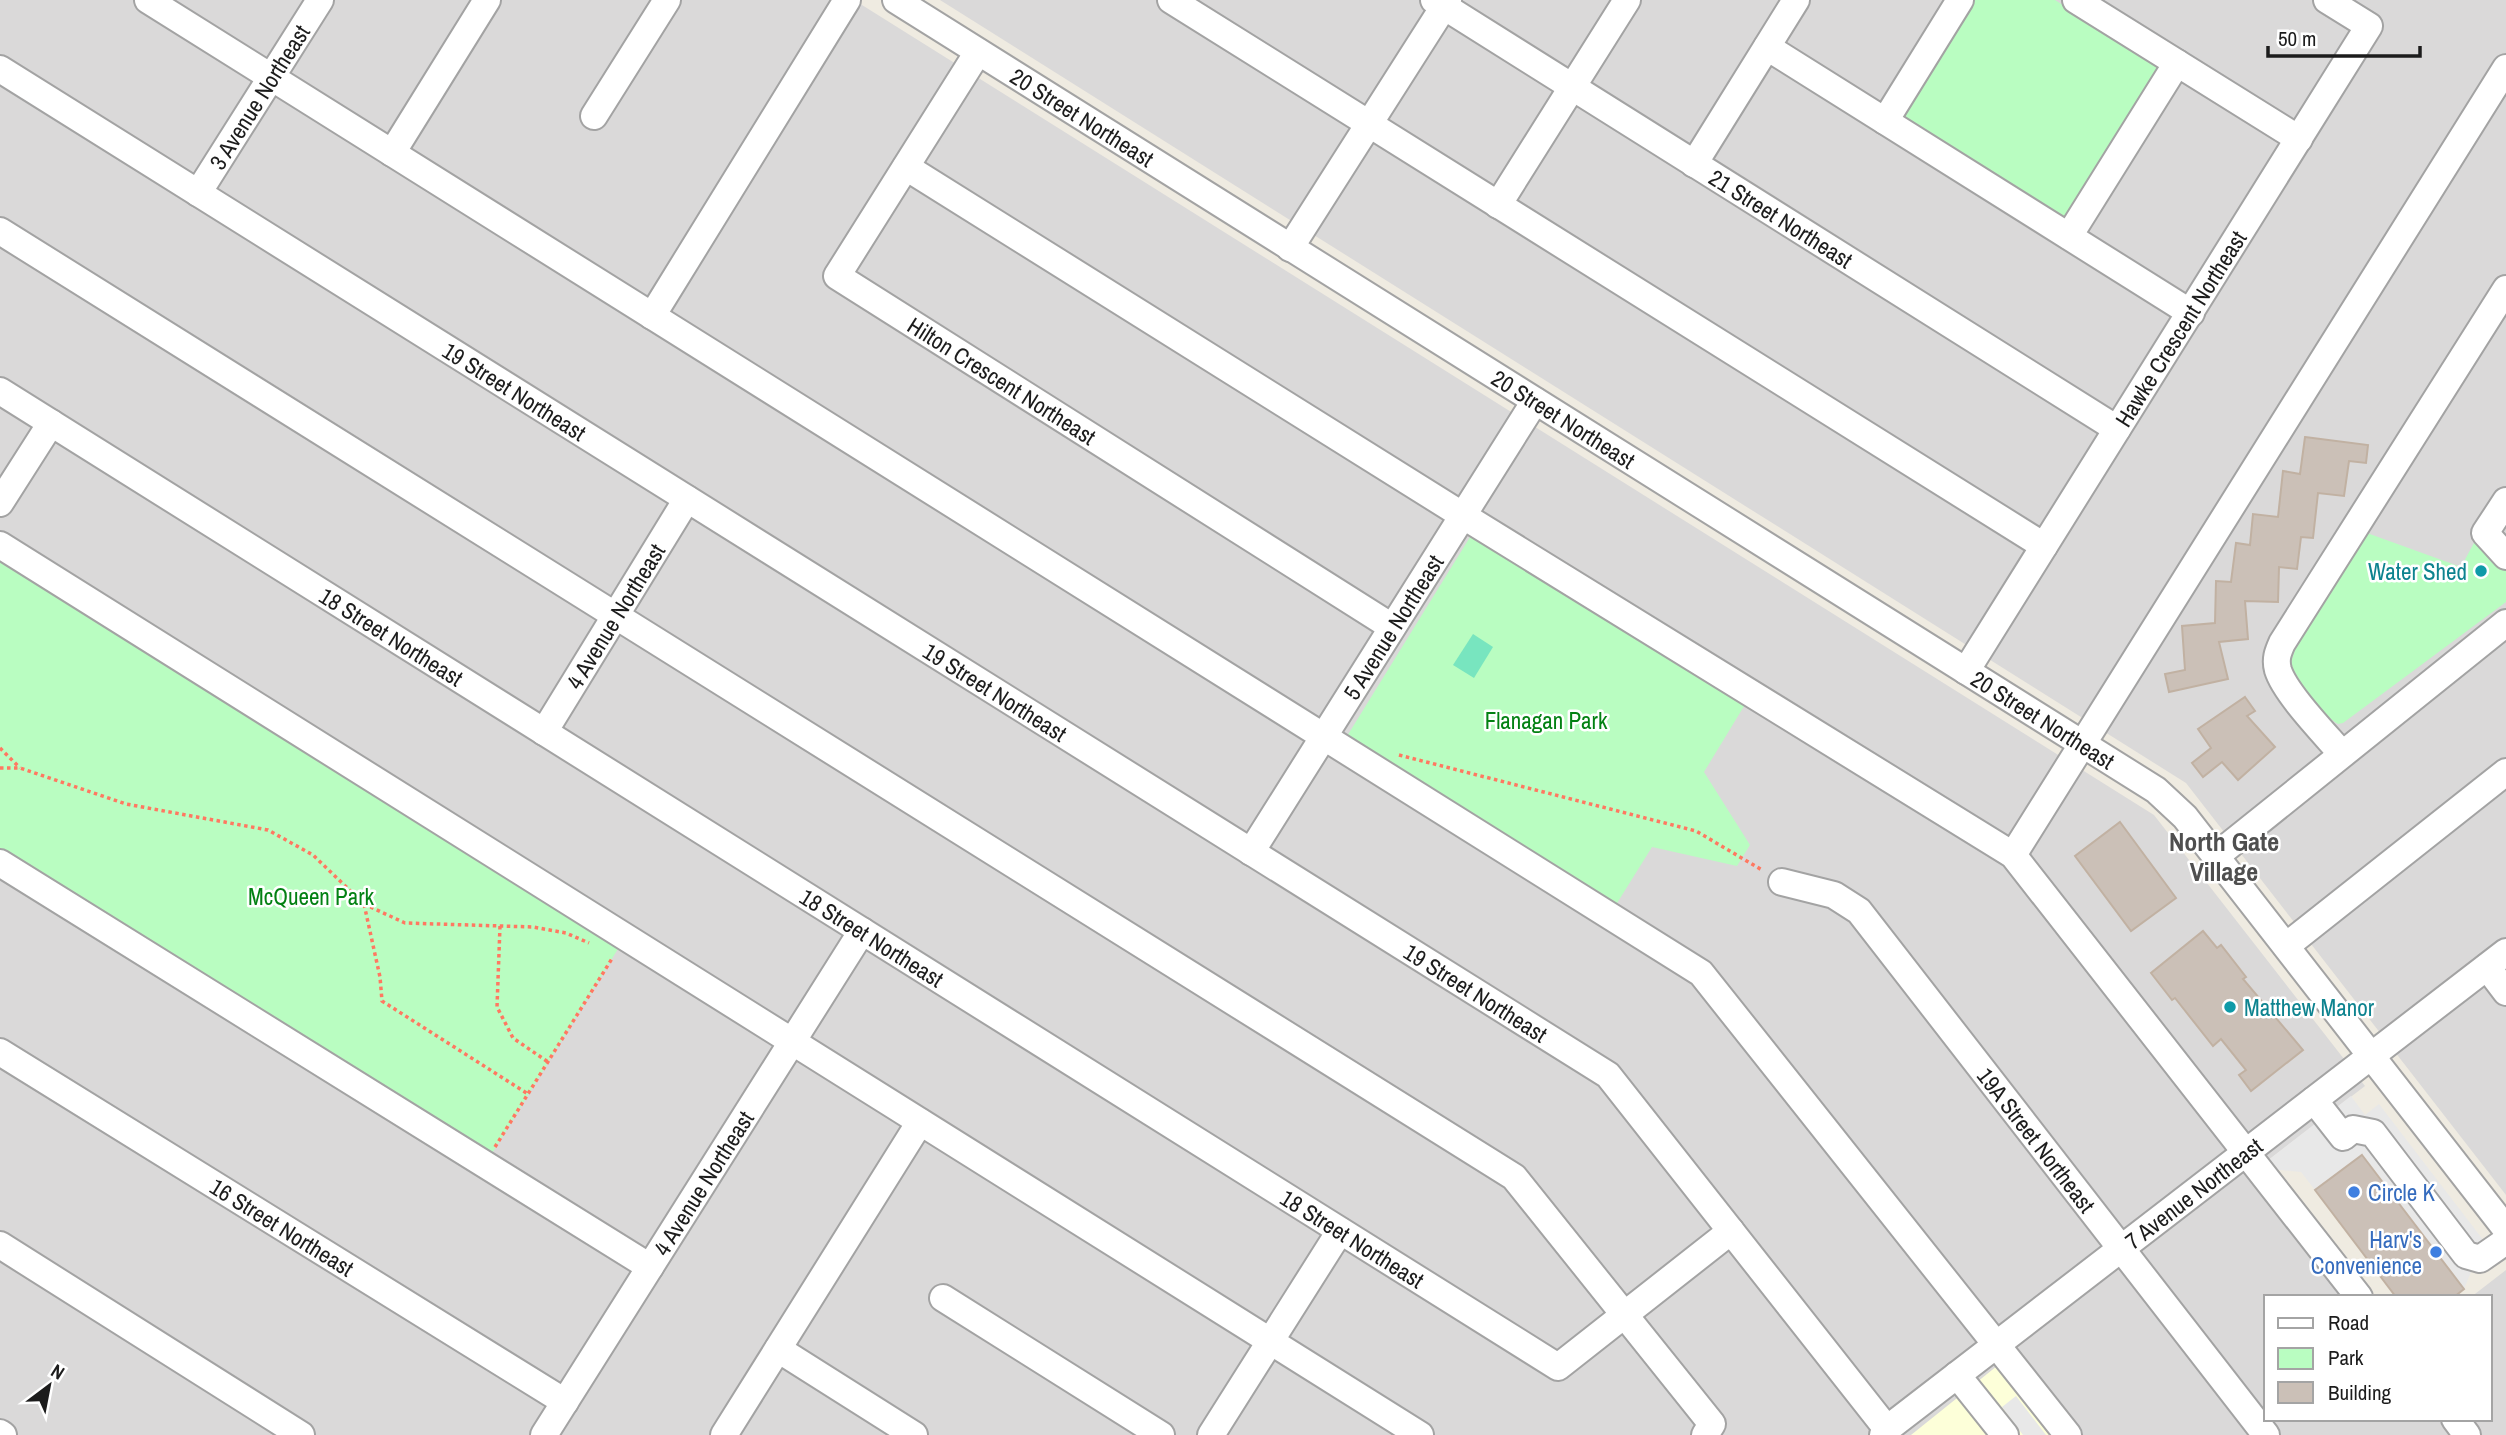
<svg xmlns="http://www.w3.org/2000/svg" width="2506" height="1435" font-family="'Archivo Narrow',sans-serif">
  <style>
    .residential { fill: #dad9d9 }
    .education { fill: #fdffd9 }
    .park { fill: #b9fdc1 }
    .pitch { fill: #78e5bf }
    .parking { fill: #e8e8e8 }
    .building { fill: #cbc0b7; stroke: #c1b1a2; stroke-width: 2 }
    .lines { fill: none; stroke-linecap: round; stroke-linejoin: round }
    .minor-casing { stroke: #a3a3a3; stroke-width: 30 }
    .path { stroke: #ff7861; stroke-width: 3.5; stroke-dasharray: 3.5 3.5; stroke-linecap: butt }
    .minor { stroke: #fff; stroke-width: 26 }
    .culture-dot { fill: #0f9aa8; stroke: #fff; stroke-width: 2.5 }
    .shop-dot { fill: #3f7fe0; stroke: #fff; stroke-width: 2.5 }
    .labels { text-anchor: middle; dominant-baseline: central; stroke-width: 5; stroke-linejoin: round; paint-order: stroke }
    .street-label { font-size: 23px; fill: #1c1c1c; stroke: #fff }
    .culture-label { font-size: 23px; fill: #0d838f; stroke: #fff; text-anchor: end }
    .park-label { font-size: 23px; fill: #038113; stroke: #fff }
    .shop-label { font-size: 23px; fill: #366cbe; stroke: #fff; text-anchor: start }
    .quarter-label { font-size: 26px; font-weight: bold; fill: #4f4f4f; stroke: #fff }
  </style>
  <rect width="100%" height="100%" fill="#efebe1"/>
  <path class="residential" d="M0 0H854L2154 815 2365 1086 2258 1168 2359 1297H2266V1419H2490V1297H2471L2506 1270V1435H0Z
    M940 0H2506V1195L2186 783Z"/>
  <path class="education" d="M1997 1366 2049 1435H1911Z"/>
  <path class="park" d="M1972 0H2055L2161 68 2063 221 1899 116Z
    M1475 529 1749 698 1704 772 1750 845 1737 866 1652 847 1614 908 1344 741Z
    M2367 533 2461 567 2475 541 2506 569V602L2343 723 2338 724C2324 716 2294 677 2291 662L2295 650Z
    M0 555 621 944 491 1155 0 848Z"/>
  <path class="pitch" d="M1473 634 1493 647 1474 678 1453 665Z"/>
  <path class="parking" d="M2351 1096 2365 1115 2379 1104 2484 1241 2464 1289 2362 1155 2315 1190 2301 1172 2258 1168Z
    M2016 1396 2046 1435H2023L2002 1407Z"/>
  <path class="building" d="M2305 437 2368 445 2366 463 2349 461 2344 496 2318 493 2313 538 2301 537 2297 569 2279 567 2278 602 2245 601 2248 639 2219 642 2228 679 2169 692 2165 674 2185 670 2182 626 2215 623 2216 581 2231 582 2236 543 2250 545 2253 514 2278 517 2283 471 2300 474Z
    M2245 697 2255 711 2247 716 2275 747 2238 780 2222 762 2203 777 2192 763 2211 748 2198 729Z
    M2120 822 2176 898 2131 931 2075 856Z
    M2203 931 2217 948 2221 945 2246 977 2243 979 2303 1050 2251 1091 2239 1075 2246 1070 2221 1039 2213 1046 2175 998 2172 1000 2151 973Z
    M2362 1155 2464 1289 2454 1297H2396L2315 1190Z"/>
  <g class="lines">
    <g class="minor-casing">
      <g id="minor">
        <path d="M148 0 1701 973 2068 1435"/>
        <path id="s1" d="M896 0 2156 790 2185 817 2506 1229"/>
        <path d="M1171 0 2044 546"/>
        <path id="s2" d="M1434 0 2117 429"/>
        <path d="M2076 0 2299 139"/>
        <path d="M1767 47 2191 313"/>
        <path id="s3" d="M978 52 837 276 1392 627"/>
        <path id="s4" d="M0 69 1608 1075 1887 1429"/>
        <path d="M594 116 667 0"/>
        <path d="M1885 121 1960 0"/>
        <path d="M392 153 487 0"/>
        <path d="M1694 164 1796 0"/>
        <path d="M906 167 1462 515 2013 855 2359 1297"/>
        <path id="s5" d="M198 193 320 0"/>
        <path d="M1498 205 1627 0"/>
        <path d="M0 231 1514 1177 1712 1424 1705 1435"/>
        <path d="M2069 236 2177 63"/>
        <path d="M1290 248 1448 0"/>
        <path d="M652 316 847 0"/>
        <path id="s6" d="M0 391 1558 1367 1731 1231"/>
        <path d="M2506 501 2485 533 2506 556"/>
        <path d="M0 503 51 423"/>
        <path d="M0 545 1420 1435"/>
        <path id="s7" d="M1966 671 2369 26 2327 0"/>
        <path id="s8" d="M544 732 687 499"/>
        <path d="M2342 754C2325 734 2285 693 2278 670 2275 659 2278 652 2282 643L2506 289"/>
        <path id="s9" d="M1251 852 1535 401"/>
        <path d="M2013 855 2506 68"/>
        <path d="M2216 856 2506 623"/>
        <path d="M0 863 650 1267"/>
        <path id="s10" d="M1782 882 1834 895 1859 911 2266 1435"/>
        <path d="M2286 946 2506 772"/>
        <path d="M2487 967 2506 992"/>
        <path id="s11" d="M0 1052 565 1402"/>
        <path d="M2314 1100 2343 1137 2353 1129 2373 1133 2466 1255 2480 1259 2506 1241"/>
        <path d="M0 1245 301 1435"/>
        <path d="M943 1298 1161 1435"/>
        <path d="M778 1349 914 1435"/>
        <path d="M1957 1375 2005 1435"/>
        <path d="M2455 1419 2467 1435"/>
        <path d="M0 1433 3 1435"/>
        <path id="s12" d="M544 1435 862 931"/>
        <path d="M724 1435 920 1122"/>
        <path d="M1211 1435 1340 1231"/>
        <path id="s13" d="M1883 1435 1887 1429 2506 952"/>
      </g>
    </g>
    <path class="path" d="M0 748 20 768
      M1399 755 1696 831 1762 870
      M0 768H20L126 804 268 830 313 855 364 904 380 977 382 1001 528 1094
      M364 904 405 923 533 927 566 933 589 943
      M500 926 497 1007 513 1038 548 1062
      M495 1147 613 957"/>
    <use href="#minor" class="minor"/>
  </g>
  <g class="culture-dot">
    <circle cx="2481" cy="571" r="7"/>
    <circle cx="2230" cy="1007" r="7"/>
  </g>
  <g class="shop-dot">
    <circle cx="2354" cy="1192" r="7"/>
    <circle cx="2436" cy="1252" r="7"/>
  </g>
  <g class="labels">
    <g class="street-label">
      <text stroke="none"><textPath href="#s5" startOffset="114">3 Avenue Northeast</textPath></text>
      <text stroke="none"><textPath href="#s1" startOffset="220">20 Street Northeast</textPath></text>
      <text stroke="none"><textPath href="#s2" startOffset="410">21 Street Northeast</textPath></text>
      <text stroke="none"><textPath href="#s7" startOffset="404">Hawke Crescent Northeast</textPath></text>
      <text stroke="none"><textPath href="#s3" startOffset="460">Hilton Crescent Northeast</textPath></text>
      <text stroke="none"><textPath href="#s4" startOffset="607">19 Street Northeast</textPath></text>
      <text stroke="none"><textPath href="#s1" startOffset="788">20 Street Northeast</textPath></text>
      <text stroke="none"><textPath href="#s8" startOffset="136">4 Avenue Northeast</textPath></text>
      <text stroke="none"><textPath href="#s9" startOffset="266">5 Avenue Northeast</textPath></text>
      <text stroke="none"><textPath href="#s6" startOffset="462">18 Street Northeast</textPath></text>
      <text stroke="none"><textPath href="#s4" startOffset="1174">19 Street Northeast</textPath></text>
      <text stroke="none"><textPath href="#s1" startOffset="1354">20 Street Northeast</textPath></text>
      <text stroke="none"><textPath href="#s6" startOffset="1029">18 Street Northeast</textPath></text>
      <text stroke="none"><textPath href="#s4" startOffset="1741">19 Street Northeast</textPath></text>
      <text stroke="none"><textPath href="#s10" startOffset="373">19A Street Northeast</textPath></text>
      <text stroke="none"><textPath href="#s12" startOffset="298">4 Avenue Northeast</textPath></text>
      <text stroke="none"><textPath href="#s13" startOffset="394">7 Avenue Northeast</textPath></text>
      <text stroke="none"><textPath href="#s11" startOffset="332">16 Street Northeast</textPath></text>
      <text stroke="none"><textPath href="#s6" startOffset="1596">18 Street Northeast</textPath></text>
    </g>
    <g class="culture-label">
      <text x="2467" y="571">Water Shed</text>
      <text x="2244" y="1007" text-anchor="start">Matthew Manor</text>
    </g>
    <g class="park-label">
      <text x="1546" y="720">Flanagan Park</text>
      <text x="311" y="896">McQueen Park</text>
    </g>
    <g class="shop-label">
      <text x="2368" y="1192">Circle K</text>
      <text x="2422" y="1239" text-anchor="end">Harv's<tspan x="2422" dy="26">Convenience</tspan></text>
    </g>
    <g class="quarter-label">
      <text x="2224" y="841">North Gate<tspan x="2224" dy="30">Village</tspan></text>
    </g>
  </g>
  <rect x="2264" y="1295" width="228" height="126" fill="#ffffff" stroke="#a4a4a4" stroke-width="2"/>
  <rect x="2278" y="1318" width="35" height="10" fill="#ffffff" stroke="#a4a4a4" stroke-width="2"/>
  <text x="2328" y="1330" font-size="21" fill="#1c1c1c">Road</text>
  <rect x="2278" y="1348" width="35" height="21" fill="#b9fdc1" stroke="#a4a4a4" stroke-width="2"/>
  <text x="2328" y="1365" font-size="21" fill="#1c1c1c">Park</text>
  <rect x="2278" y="1382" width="35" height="21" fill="#cbc0b7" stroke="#a4a4a4" stroke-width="2"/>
  <text x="2328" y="1400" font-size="21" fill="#1c1c1c">Building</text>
  <g transform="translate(49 1386) rotate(32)" stroke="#ffffff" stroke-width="5" paint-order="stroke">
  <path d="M0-5L12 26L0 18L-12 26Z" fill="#1c1c1c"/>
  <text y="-10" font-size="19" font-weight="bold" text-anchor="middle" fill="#1c1c1c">N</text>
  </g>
  <path d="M2268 46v10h152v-10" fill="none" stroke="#1c1c1c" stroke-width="3.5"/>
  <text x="2278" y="46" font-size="21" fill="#1c1c1c" stroke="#ffffff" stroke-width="5" paint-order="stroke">50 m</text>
</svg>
